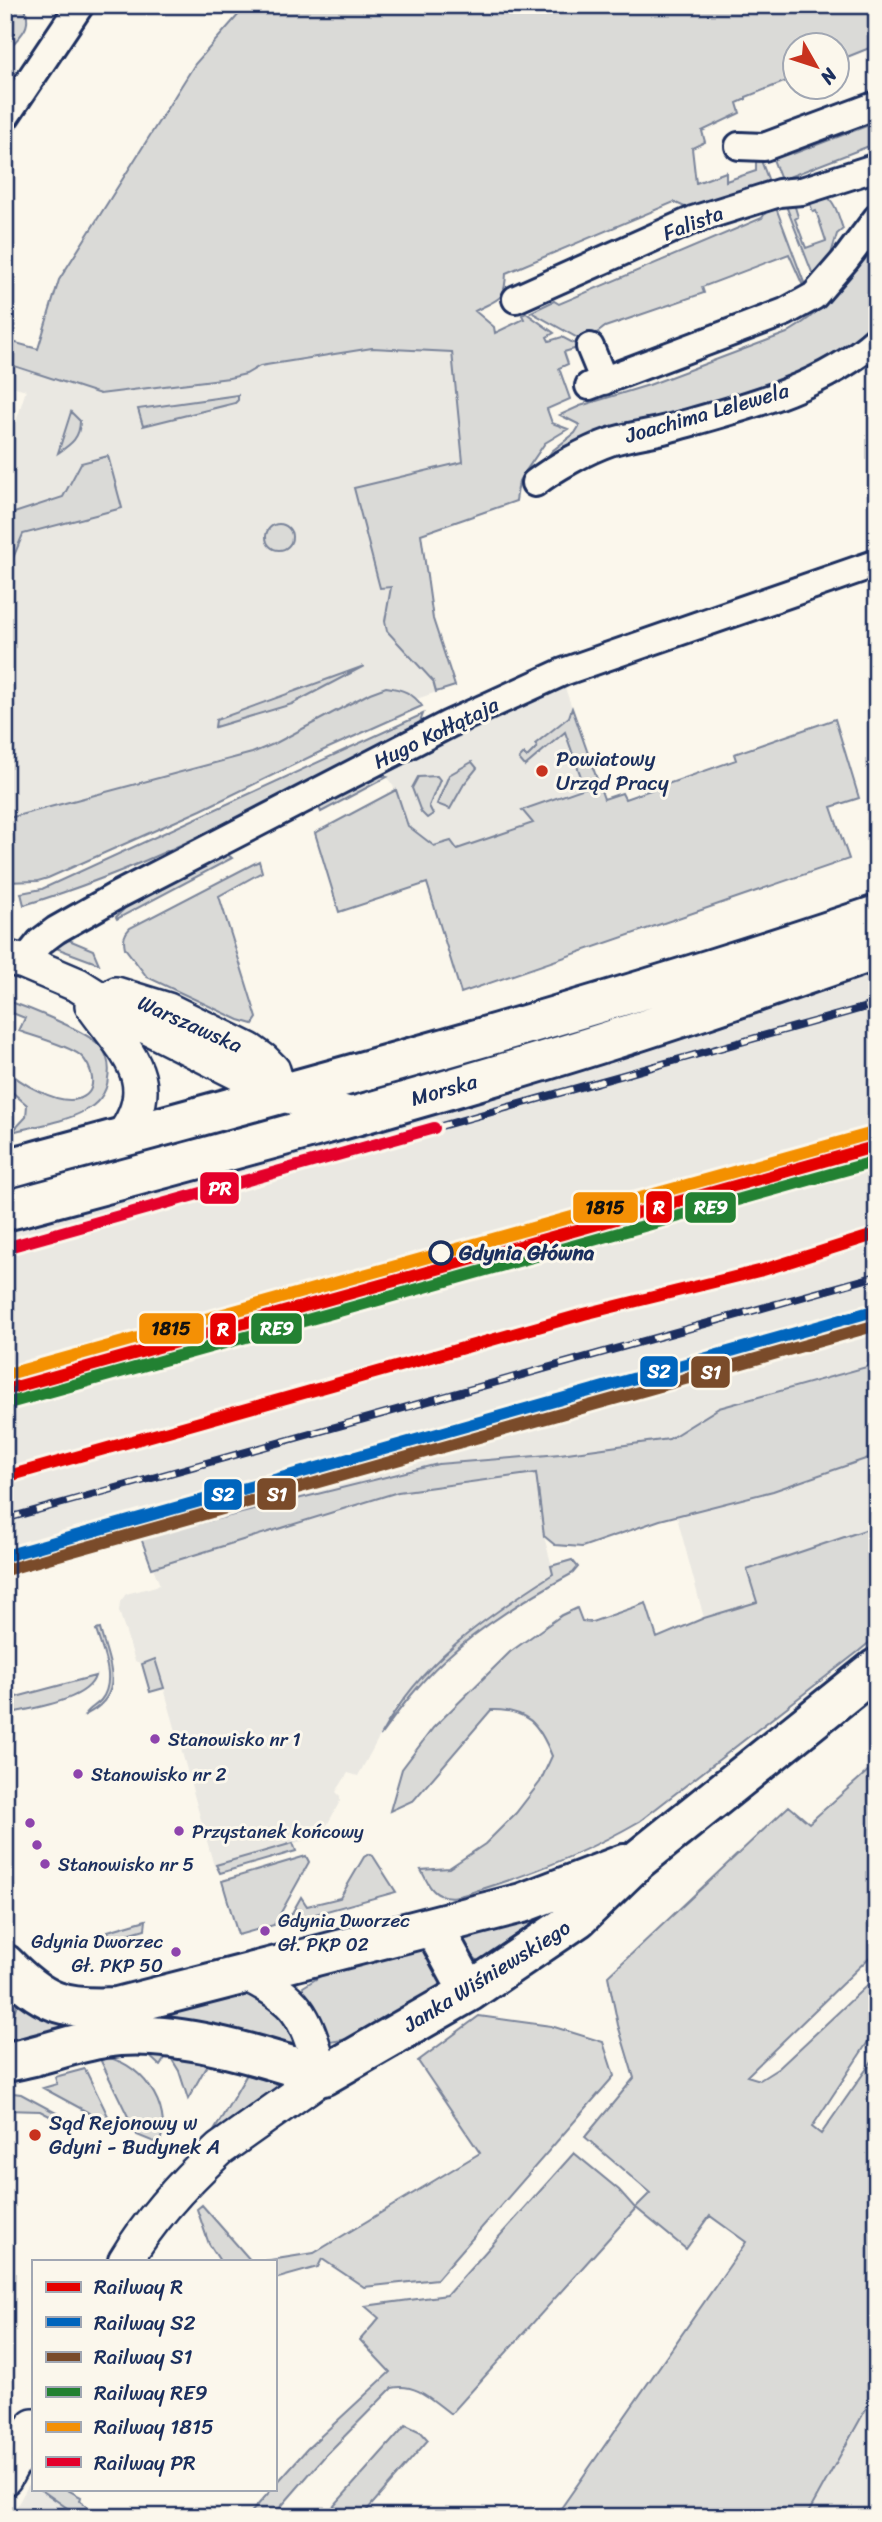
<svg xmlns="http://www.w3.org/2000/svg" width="882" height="2522" font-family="Sriracha,sans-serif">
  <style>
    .built { fill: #eae8e2 }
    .green { fill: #dadad7; stroke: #7a849a; stroke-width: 2 }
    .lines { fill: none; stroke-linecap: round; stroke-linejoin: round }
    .minor-casing { stroke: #1b2f5e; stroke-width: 32 }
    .tertiary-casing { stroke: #1b2f5e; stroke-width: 38 }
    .secondary-casing { stroke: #1b2f5e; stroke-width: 44 }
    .primary-casing { stroke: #1b2f5e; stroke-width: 44 }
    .minor { stroke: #fbf7ec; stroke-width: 26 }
    .tertiary { stroke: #fbf7ec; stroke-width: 33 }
    .secondary { stroke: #fbf7ec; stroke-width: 38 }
    .primary { stroke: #fbf7ec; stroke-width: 38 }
    .rail-casing { stroke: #1b2f5e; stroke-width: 8 }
    .rail { stroke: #fbf7ec; stroke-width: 5; stroke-dasharray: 16; stroke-linecap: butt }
    .rail-1-casing { stroke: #fbf7ec; stroke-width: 18 }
    .rail-2-casing { stroke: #fbf7ec; stroke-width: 18 }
    .rail-3-casing { stroke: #fbf7ec; stroke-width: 18 }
    .rail-4-casing { stroke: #fbf7ec; stroke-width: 18 }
    .rail-5-casing { stroke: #fbf7ec; stroke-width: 18 }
    .rail-6-casing { stroke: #fbf7ec; stroke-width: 18 }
    .rail-1 { stroke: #e50000; stroke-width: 12 }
    .rail-2 { stroke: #0065bd; stroke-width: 12 }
    .rail-3 { stroke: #7a4b2a; stroke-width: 12 }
    .rail-4 { stroke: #238132; stroke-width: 12 }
    .rail-5 { stroke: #f49005; stroke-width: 12 }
    .rail-6 { stroke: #e4002b; stroke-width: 12 }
    .poi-dot { fill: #c8321e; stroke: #fbf7ec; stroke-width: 2.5 }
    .stop-dot { fill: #fbf7ec; stroke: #1b2f5e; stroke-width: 3.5 }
    .bus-dot { fill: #8e44ad; stroke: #fbf7ec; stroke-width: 2.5 }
    .labels { text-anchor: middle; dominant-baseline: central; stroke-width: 6; stroke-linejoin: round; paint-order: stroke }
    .bus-label { font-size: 19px; fill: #1b2f5e; stroke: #fbf7ec; text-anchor: start }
    .street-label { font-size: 21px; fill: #1b2f5e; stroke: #fbf7ec }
    .poi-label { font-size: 21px; fill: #1b2f5e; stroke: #fbf7ec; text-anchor: start }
    .stop-label { font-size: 21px; font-weight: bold; fill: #1b2f5e; stroke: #fbf7ec; text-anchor: start }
    .line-badge { stroke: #fbf7ec; stroke-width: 2.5 }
    .badge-label { font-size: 19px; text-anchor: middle; font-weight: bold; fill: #fff }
    .pale-badge-label { font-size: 19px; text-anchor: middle; font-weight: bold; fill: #111 }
  </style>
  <rect width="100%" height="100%" fill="#fbf7ec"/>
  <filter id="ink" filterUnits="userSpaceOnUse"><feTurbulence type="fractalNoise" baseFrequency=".0143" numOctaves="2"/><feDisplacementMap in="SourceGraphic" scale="14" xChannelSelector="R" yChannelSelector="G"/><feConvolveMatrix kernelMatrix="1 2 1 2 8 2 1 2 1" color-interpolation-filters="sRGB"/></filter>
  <g filter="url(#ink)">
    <path class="built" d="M5 340 100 394 229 378 246 374 260 366 372 348 452 352 463 462 414 473 433 619 455 686 5 837V457L26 390 5 384Z
      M564 685 604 799 419 862 396 790 386 776 445 737Z
      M877 971V1583L704 1618 658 1446 421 1488 537 1473 542 1529 554 1574 484 1621 455 1643 425 1672 396 1706 358 1776 348 1773 336 1792 340 1796V1801L324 1831 302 1841 214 1866 156 1660 142 1664 135 1661 119 1611 120 1602 126 1594 160 1585 141 1538 14 1576 13 1571 5 1573V1232L498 1097 634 1054Z
      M877 2389V2517H806Z
      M30 2482 33 2484V2489H40L80 2517H11Z"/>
    <path class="green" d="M5 5H24C34 31 19 34 5 54Z
      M247 5H877V45L837 61 836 46H794V78L746 97V99L737 103 740 113 702 131 705 142 692 148 696 183 726 172V181L756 171V160L760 158 770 184 689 209 674 202 506 273C505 302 499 298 475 311L494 327 495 333 524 319 522 315 526 313 554 333 547 337 549 341 562 337 581 347 564 352 568 364 559 368 570 399 547 409 552 423 568 429 545 443 519 481 516 501 421 534 433 619 455 686 436 692 433 681 387 631 385 621 391 587 380 588 354 488 463 462 452 352 372 348 260 366 246 374 229 378 100 394 5 363V340L38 349 59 280 195 64Z
      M877 122V143L781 180 771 154 784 148 793 154Z
      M823 193C836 202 838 215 843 229L837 234 829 261 815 280 785 203 793 200 798 217 795 219 806 248 826 241 816 211 813 212 808 198Z
      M775 205 806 288 793 298 791 293 804 288 789 254 702 287 704 293 605 327 597 333 585 336V342L531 312 554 301 559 304 762 218 770 206Z
      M877 245V327L851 348 797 377 541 466 552 451 575 433 580 425 560 415 580 406 649 385 787 333C825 311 849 278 877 245Z
      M238 395V400L235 403 143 426 138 409Z
      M71 412 80 421C80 438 71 444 58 453Z
      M108 456 122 508 23 534 5 577V516L63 497 81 463Z
      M266 537a13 13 0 1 1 26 0a13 13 0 1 1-26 0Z
      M364 666 292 704 215 727 216 720Z
      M386 687C402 689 413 693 422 706L324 750 201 810 48 878 38 881 5 882V819L252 753 276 743 370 693Z
      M572 708 604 799 622 793 625 799 736 760 734 754 835 719 859 798 831 807 849 859 461 993 427 883 339 912 315 833 396 790 408 826 434 846 451 841 457 849 533 823 522 810 585 788 565 732 525 766 519 759 524 754 527 757 537 747 535 744 569 717Z
      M423 714 420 722 411 728C284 793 162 864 24 905L21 893 42 889Z
      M472 762 477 768 464 784 450 809 437 804 449 775Z
      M375 774 387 777 321 812 318 805Z
      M437 776 440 780 429 806 433 814 427 818 421 812 412 788 418 777Z
      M226 853 232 858 117 919 116 917 126 907Z
      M259 861 262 872 219 896 257 1018 253 1024 239 1020 147 977 125 948C123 939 124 934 130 928Z
      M69 940 93 950 99 964 56 948Z
      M5 1000C26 1007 90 1032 101 1047 108 1056 110 1067 108 1078 107 1093 97 1105 84 1111 65 1122 34 1126 12 1132L26 1117 27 1105 5 1086V1068C19 1083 58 1105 78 1099 100 1093 93 1066 80 1055 67 1045 36 1037 19 1031L25 1018 5 1010Z
      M877 1364V1455L773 1491 660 1520 582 1547 555 1545 544 1536 536 1473 398 1492 152 1568 141 1538 438 1464 560 1454 669 1439 719 1408Z
      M877 1526V1636L859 1651 640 1821C590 1850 538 1872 482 1889 468 1893 454 1900 440 1895 430 1891 426 1879 421 1870L449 1868 485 1844 516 1813 540 1782 552 1756C539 1724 528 1709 491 1710L414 1800 390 1811 402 1769 433 1728 510 1652 562 1615 577 1608 582 1621 592 1622 646 1603 657 1638 704 1618 757 1602 747 1570Z
      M572 1560 578 1567 573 1573C527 1598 482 1625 443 1661 419 1683 399 1710 380 1736 421 1661 483 1619 553 1574L551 1566Z
      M100 1629C109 1664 127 1695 85 1715 89 1708 96 1706 101 1700 117 1680 102 1651 96 1630Z
      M155 1659 164 1688 150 1692 142 1664Z
      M95 1676C88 1701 31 1708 8 1714L5 1700Z
      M877 1763V1950L747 2076 760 2080 779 2068 877 1976V2028L812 2127 821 2134 877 2054V2389L806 2517H555L746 2242 710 2216 686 2249 636 2208 451 2414C433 2401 416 2382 392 2388L325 2456 272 2517H247L272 2489H275V2485L307 2449 390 2372 360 2340 379 2318 365 2306 447 2295 574 2153 619 2190 635 2208 650 2193 585 2137 634 2078 618 2025 608 1976 789 1806 809 1823Z
      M293 1843 296 1851 220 1873 216 1865Z
      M369 1854 373 1856 396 1892 287 1922 301 1897 307 1906 340 1898 364 1857Z
      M306 1856 309 1862 274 1925 238 1935 222 1881Z
      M606 1877 482 1963C472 1958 464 1946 462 1935Z
      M146 1920 145 1929 110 1939 108 1931Z
      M422 1940 445 1987 353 2038 325 2043 319 2016 302 1992 303 1987 337 1966Z
      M245 1990 280 2010 297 2043 273 2044 120 2020Z
      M18 1999 70 2021 73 2033 5 2050C5 2033 14 2017 18 1999Z
      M479 2016 551 2026 603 2042 614 2076 437 2279 364 2287 322 2259 318 2267 275 2279V2261H264L314 2253 480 2153 418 2061Z
      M142 2049 166 2050 211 2058 188 2099 179 2071 168 2053 160 2066Z
      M99 2057C138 2057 175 2107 159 2144L137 2135Z
      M85 2069 113 2126 43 2088 57 2084 55 2077Z
      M250 2069 291 2078 207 2143Z
      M5 2092 21 2094 71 2121 69 2126 40 2111 5 2110Z
      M202 2205 251 2261H252H220L209 2244 197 2209Z
      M406 2425 421 2432 428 2440 361 2517H324Z
      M40 2489H66L81 2497 80 2501 99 2517H80Z"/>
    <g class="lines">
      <g class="minor-casing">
        <path id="minor" d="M5 117 80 5
          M739 146 764 147 877 105
          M516 299 693 220 779 193 802 191 877 167
          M590 347 604 381
          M589 386 785 312 814 296 846 259 877 218
          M535 483C554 468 587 450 610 442 628 436 648 434 667 429 738 409 821 390 877 339
          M24 962 40 942 56 930 116 896 449 724 563 672 877 563"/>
      </g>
      <g class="tertiary-casing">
        <path id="tertiary" d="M5 957 24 962 78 985 133 1020 280 1094 356 1116
          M116 994 168 1010 249 1050 263 1060 273 1070 280 1094
          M92 1005C124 1051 164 1081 122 1137
          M125 2261C150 2219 183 2183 220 2149L323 2076C304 2017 304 2003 246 1974
          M5 2478 33 2426"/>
      </g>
      <g class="secondary-casing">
        <path id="secondary" d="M433 1926 469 1992
          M5 1964C43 2003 63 2010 117 2007L522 1903 624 1864
          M5 2062C39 2057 71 2043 105 2038 169 2027 262 2056 323 2076L469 1992 578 1918 639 1859 877 1668"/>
      </g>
      <g class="primary-casing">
        <path id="primary" d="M5 1169C297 1090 590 1012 877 915
          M5 1211C184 1163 363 1116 540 1062 654 1028 765 989 877 950"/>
      </g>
      <use href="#minor" class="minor"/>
      <use href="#tertiary" class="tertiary"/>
      <use href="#secondary" class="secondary"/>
      <use href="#primary" class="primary"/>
      <g class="rail-casing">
        <path id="rail" d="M434 1128 877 1004
          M5 1519 877 1276"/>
      </g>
      <use href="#rail" class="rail"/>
      <g class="rail-1-casing">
        <path id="rail-1" d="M5 1390 877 1146
          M5 1477 584 1314 763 1270 877 1234"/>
      </g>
      <g class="rail-2-casing">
        <path id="rail-2" d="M5 1556 877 1310"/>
      </g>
      <g class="rail-3-casing">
        <path id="rail-3" d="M9 1569 877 1325"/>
      </g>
      <g class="rail-4-casing">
        <path id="rail-4" d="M9 1403 877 1161"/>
      </g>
      <g class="rail-5-casing">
        <path id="rail-5" d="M5 1375 873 1133"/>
      </g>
      <g class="rail-6-casing">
        <path id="rail-6" d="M5 1248 434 1128"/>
      </g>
      <use href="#rail-1" class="rail-1"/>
      <use href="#rail-2" class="rail-2"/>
      <use href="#rail-3" class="rail-3"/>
      <use href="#rail-4" class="rail-4"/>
      <use href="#rail-5" class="rail-5"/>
      <use href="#rail-6" class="rail-6"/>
    </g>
  </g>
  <g class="poi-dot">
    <circle cx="542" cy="771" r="7"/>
    <circle cx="35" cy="2135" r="7"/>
  </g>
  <circle class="stop-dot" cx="441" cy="1253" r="11"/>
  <g class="bus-dot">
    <circle cx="155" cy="1739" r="6"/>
    <circle cx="78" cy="1774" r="6"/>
    <circle cx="30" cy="1823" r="6"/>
    <circle cx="179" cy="1831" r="6"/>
    <circle cx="37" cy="1845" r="6"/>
    <circle cx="45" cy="1864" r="6"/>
    <circle cx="265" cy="1931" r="6"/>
    <circle cx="176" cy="1952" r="6"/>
  </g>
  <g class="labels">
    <g class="bus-label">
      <text x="168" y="1739">Stanowisko nr 1</text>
      <text x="91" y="1774">Stanowisko nr 2</text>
      <text x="192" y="1831">Przystanek końcowy</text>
      <text x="58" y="1864">Stanowisko nr 5</text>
      <text x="278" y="1920">Gdynia Dworzec<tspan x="278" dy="24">Gł. PKP 02</tspan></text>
      <text x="163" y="1941" text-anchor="end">Gdynia Dworzec<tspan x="163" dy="24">Gł. PKP 50</tspan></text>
    </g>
    <g class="street-label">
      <text transform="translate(693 223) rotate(-21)">Falista</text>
      <text transform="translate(707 413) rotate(-16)">Joachima Lelewela</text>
      <text transform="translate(436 733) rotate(-26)">Hugo Kołłątaja</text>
      <text transform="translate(190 1024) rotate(24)">Warszawska</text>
      <text transform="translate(444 1090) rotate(-16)">Morska</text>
      <text transform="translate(487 1976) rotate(-32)">Janka Wiśniewskiego</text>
    </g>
    <g class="poi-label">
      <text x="556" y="759">Powiatowy<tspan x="556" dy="24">Urząd Pracy</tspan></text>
      <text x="49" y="2123">Sąd Rejonowy w<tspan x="49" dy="24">Gdyni - Budynek A</tspan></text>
    </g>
    <g class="stop-label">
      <text x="459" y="1253">Gdynia Główna</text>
    </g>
  </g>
  <g class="line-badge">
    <rect x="199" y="1171" width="41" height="34" rx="7" fill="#e4002b"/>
    <rect x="645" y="1190" width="28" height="34" rx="7" fill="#e50000"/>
    <rect x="684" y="1191" width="53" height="33" rx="7" fill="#238132"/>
    <rect x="572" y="1191" width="67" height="33" rx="7" fill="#f49005"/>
    <rect x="250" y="1312" width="53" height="33" rx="7" fill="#238132"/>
    <rect x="138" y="1312" width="67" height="33" rx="7" fill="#f49005"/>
    <rect x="209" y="1312" width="28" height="34" rx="7" fill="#e50000"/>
    <rect x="639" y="1355" width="40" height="33" rx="7" fill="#0065bd"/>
    <rect x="690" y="1355" width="41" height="34" rx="7" fill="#7a4b2a"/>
    <rect x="256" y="1477" width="41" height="34" rx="7" fill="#7a4b2a"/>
    <rect x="203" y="1478" width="40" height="33" rx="7" fill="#0065bd"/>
  </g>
  <g class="badge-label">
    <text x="220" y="1195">PR</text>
    <text x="659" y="1214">R</text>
    <text x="711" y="1214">RE9</text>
    <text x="277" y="1335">RE9</text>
    <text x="223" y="1336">R</text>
    <text x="659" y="1378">S2</text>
    <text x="711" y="1379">S1</text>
    <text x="277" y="1501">S1</text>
    <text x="223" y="1501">S2</text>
  </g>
  <g class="pale-badge-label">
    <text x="605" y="1214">1815</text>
    <text x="171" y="1335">1815</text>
  </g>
  <rect width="882" height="2522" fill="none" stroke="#fbf7ec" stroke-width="28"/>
  <rect x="14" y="14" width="854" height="2494" fill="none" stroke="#1b2f5e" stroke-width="2.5" filter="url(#ink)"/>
  <rect x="32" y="2260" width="245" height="231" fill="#fbf7ec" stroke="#a1a7b3" stroke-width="2"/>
  <rect x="46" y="2282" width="35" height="10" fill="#e50000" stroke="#a1a7b3" stroke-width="2"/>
  <text x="94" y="2294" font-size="21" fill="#1b2f5e">Railway R</text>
  <rect x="46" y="2317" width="35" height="10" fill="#0065bd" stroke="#a1a7b3" stroke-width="2"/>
  <text x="94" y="2330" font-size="21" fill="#1b2f5e">Railway S2</text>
  <rect x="46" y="2352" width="35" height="10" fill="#7a4b2a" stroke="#a1a7b3" stroke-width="2"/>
  <text x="94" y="2364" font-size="21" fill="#1b2f5e">Railway S1</text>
  <rect x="46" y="2387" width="35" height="10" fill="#238132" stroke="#a1a7b3" stroke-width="2"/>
  <text x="94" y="2400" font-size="21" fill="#1b2f5e">Railway RE9</text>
  <rect x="46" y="2422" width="35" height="10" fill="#f49005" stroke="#a1a7b3" stroke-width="2"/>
  <text x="94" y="2434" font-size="21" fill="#1b2f5e">Railway 1815</text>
  <rect x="46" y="2457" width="35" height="10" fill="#e4002b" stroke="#a1a7b3" stroke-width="2"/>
  <text x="94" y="2470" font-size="21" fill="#1b2f5e">Railway PR</text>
  <g transform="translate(816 66) rotate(129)"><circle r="33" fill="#fbf7ec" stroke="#a1a7b3" stroke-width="2"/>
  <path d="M0-5L12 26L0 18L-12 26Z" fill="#c8321e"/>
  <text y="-10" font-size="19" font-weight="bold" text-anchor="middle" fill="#1b2f5e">N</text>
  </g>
</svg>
